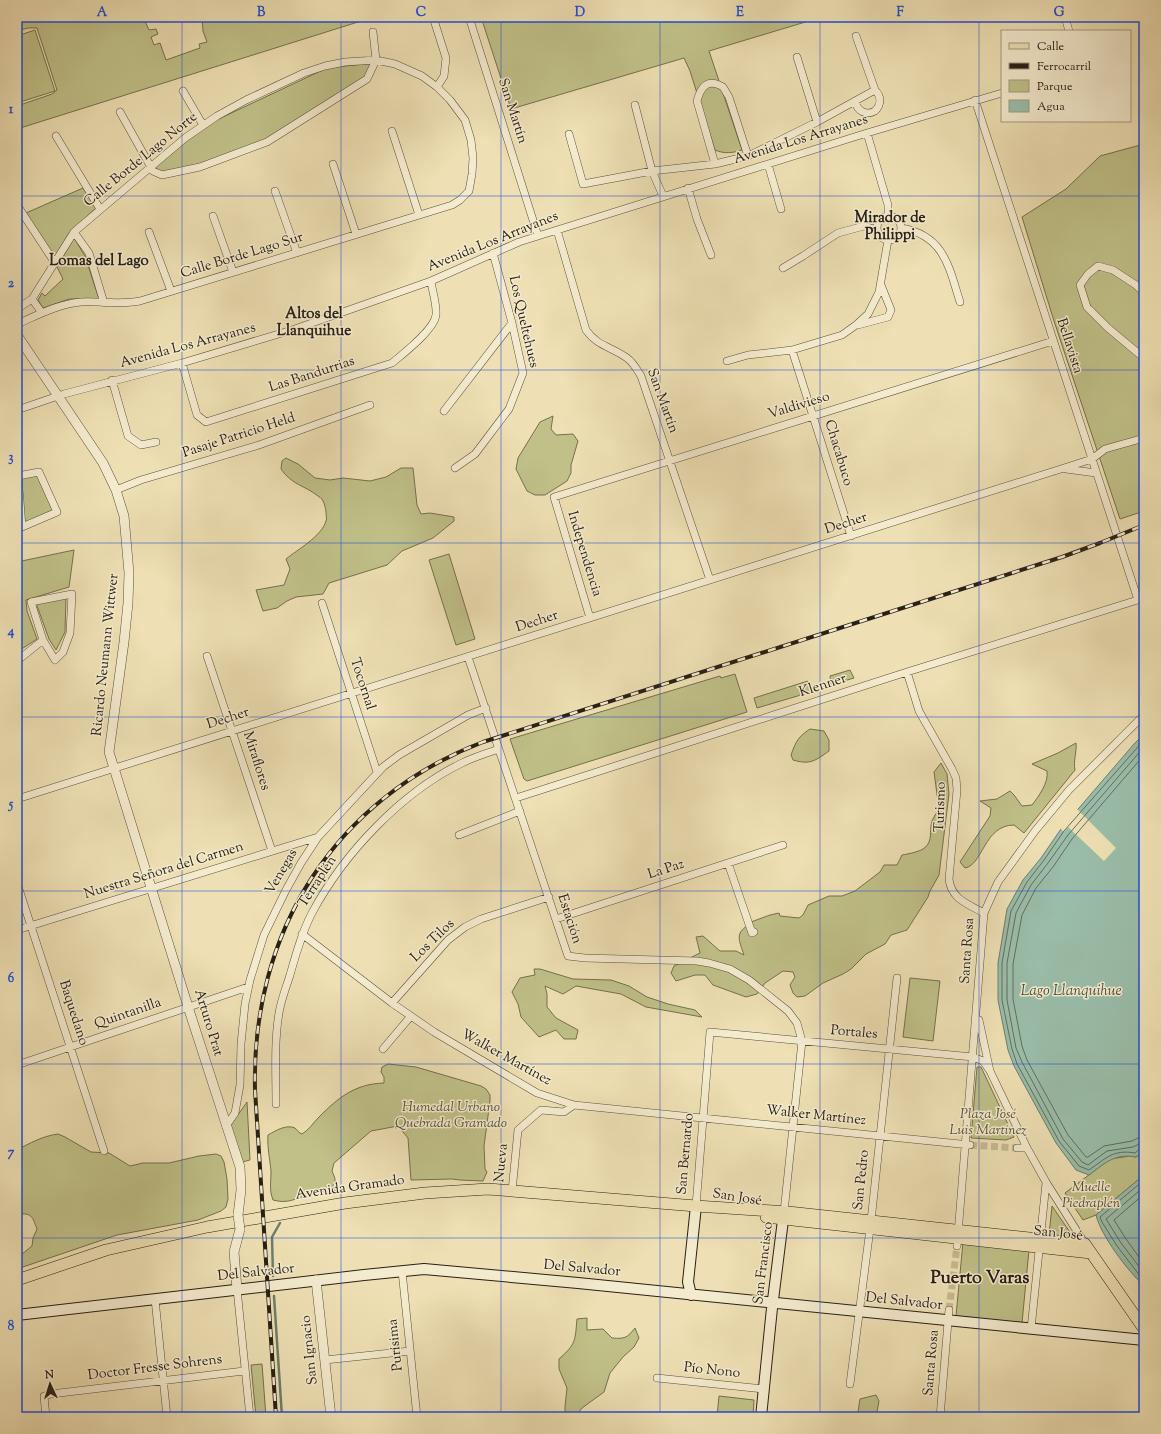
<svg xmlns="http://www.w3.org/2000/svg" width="1161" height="1434" font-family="'Sorts Mill Goudy',serif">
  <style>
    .green { fill: #c0c088; stroke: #74704f }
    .water { fill: #9abda9; stroke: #6c7e6e }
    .pier { fill: #eee0b4 }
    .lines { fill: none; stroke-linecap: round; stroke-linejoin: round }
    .shore { stroke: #616e60; stroke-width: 1 }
    .stream { stroke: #6c7e6e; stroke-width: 2.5 }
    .minor-tunnel { stroke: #c6ba94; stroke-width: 7; stroke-dasharray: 7 3.5; stroke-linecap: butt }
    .minor-casing { stroke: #5a503e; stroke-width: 8 }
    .tertiary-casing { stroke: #5a503e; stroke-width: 10 }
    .secondary-casing { stroke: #282016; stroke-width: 12 }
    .primary-casing { stroke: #282016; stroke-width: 12 }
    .minor { stroke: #f4ebce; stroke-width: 7 }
    .tertiary { stroke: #f4ebce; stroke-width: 9 }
    .secondary { stroke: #f4ebce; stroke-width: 10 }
    .primary { stroke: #eee0b4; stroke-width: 11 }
    .rail-casing { stroke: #282016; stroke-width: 4 }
    .rail { stroke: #f4ebce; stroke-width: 2.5; stroke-dasharray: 8; stroke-linecap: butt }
    .tertiary-bridge-casing { stroke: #5a503e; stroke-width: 10; stroke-linecap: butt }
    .tertiary-bridge { stroke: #f4ebce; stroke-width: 9 }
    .grid { fill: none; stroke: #1d4ed8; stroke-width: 1; stroke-opacity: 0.55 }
    .labels { text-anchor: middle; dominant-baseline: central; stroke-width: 3; stroke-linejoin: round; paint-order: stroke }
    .street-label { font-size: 14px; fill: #282016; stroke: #f4ebce }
    .park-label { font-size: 14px; font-style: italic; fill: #565038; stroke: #f4ebce }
    .neighbourhood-label { font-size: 15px; font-weight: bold; fill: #282016; stroke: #f4ebce }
    .water-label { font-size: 15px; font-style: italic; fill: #4a4f42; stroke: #f4ebce }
    .district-label { font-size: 18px; font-weight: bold; fill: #282016; stroke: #f4ebce }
    .neatline { fill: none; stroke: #1d4ed8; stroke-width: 1.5 }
    .grid-label { font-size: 13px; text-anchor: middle; font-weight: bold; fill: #1d4ed8 }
  </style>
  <rect width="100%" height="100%" fill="#eee0b4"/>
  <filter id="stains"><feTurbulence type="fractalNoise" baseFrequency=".005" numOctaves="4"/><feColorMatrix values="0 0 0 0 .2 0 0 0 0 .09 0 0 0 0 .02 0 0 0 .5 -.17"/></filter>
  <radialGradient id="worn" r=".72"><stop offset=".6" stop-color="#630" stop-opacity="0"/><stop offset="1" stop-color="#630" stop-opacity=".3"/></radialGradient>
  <path class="green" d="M17 17H143L149 30 156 29 158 34 151 37 154 45 160 43 166 60 200 48 199 44 207 42 203 31 202 17H374L17 129V106L52 94 57 90 37 28H28L17 31Z
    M481 17H822L709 51 742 150C733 153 724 154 715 150L690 71 684 58 511 109Z
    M35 30 55 91 17 103V36Z
    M373 63 365 77 266 140 199 165 162 172 149 171 208 124 327 68Z
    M1144 144V511L1120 519 1054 321 1022 217 1066 189 1100 156Z
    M83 188 96 208 69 233 54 258 26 213Z
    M74 238 85 256 99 299H69L43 308 38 300 42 293 45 296 63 279 57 267Z
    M553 416 551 429 556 435 573 434 578 441 571 465V473L567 481 545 495H535L527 491 516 469 518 458 540 422Z
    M286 458 298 464 315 478 330 480 343 478 370 481 386 477 401 468H413L417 505 421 514 430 513 454 517V521L433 538 402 551 387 565 329 583 323 594 296 597 287 601 277 608 263 611 256 590 284 585 290 569 286 559C297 550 322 536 326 521 327 519 326 515 326 512 325 506 324 499 318 496 304 485 292 485 281 469L282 461Z
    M37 475 53 510 24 523 21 478Z
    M74 550 69 587 26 600 27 611 37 639 17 652V562Z
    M449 554 475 639 456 645 429 560Z
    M66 597 65 632 56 650 49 639 36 603Z
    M850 670 854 678 831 685 830 676Z
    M735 674 747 712 527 781 524 779 510 739 720 676 721 678Z
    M808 681 811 692 757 708 754 698Z
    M810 729 824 731 829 740V751C815 761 810 765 793 760L791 755C796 741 798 737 810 729Z
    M1076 743C1077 752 1073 761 1075 770L1024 833 1014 825C984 825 983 865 965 868L960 862 990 816 991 808 980 801 997 799 1010 791 1014 795 1022 806 1032 805C1039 796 1049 782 1047 771L1032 764 1058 753Z
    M941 763 947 774 949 794 939 875 930 891 928 897 907 930 891 935 885 944 866 954 851 969 843 974 823 983 805 996 797 997 793 993 790 985 795 977 793 972 783 971 765 983 757 994 746 997 713 985 705 975H695L676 981 671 973 674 966 700 953 696 937 703 936 720 951H736L744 955C739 940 734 932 751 924V922L770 915 779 913 780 916 799 918 803 915 808 905 829 896H842L855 891 880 872 884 865H897L902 855C908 854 918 852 923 849 932 843 930 835 931 826 931 820 936 814 939 809L934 772Z
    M534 969H540L573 979 611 980 629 986 647 997 668 1004 695 1010 702 1017 646 1007 621 994 576 986 563 994 545 986 547 994V1007L556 1018 578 1030 576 1039H564L556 1030 539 1037 521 1017 518 1004 512 992 520 978 535 975Z
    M910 978 940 981 933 1041 903 1037Z
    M388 1064 416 1067 481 1086 486 1089 490 1095V1101L484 1146 485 1169 487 1172 483 1181 460 1180 452 1179 411 1180 408 1138 398 1126 371 1131 334 1163 332 1171C335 1178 337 1181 332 1187L337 1190C327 1191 317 1193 308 1195 294 1199 288 1204 273 1200 269 1190 271 1182 271 1171 270 1159 267 1148 268 1135 275 1131 286 1124 295 1128 297 1130 299 1133 302 1134 309 1130 313 1123 319 1117 339 1097 355 1084 384 1083V1077L381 1072 382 1067Z
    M977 1067H981L1014 1137 1006 1140 971 1138Z
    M247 1102 250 1160 242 1162 230 1126Z
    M58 1134 65 1137 91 1152 109 1153 130 1166 143 1163H169L199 1156 216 1154 221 1156 224 1162 227 1179 228 1199 226 1207 221 1211 198 1220 117 1235 17 1269V1258L32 1246 33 1238 37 1229C32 1216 32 1213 17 1214V1150C30 1143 43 1136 58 1134Z
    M1144 1151V1175L1096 1215 1083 1220 1065 1193 1110 1159 1130 1156 1136 1157Z
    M1052 1206 1074 1238 1049 1235Z
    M963 1242 1029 1250 1022 1323 956 1316Z
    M587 1318V1330L603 1329 612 1338C625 1339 627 1338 635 1328L639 1338 634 1347 623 1357 610 1373 604 1392 582 1408 575 1417H565V1407L567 1388 559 1369V1359C576 1344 575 1341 577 1319Z
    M262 1364 266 1417H256L251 1365Z
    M876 1395 879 1401 876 1417H855L858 1412 860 1399Z
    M719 1396 754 1400 753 1417H717Z"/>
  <path class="water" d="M1144 734V1151L1136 1157C1115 1153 1105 1163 1089 1175L1076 1170 1056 1143 1014 1066 1008 1050 998 1000V963L1007 909 1023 880 1041 858 1061 829 1134 744Z
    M1144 1175V1286C1128 1271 1101 1236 1096 1215Z"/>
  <path class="pier" d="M1076 808 1116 848 1104 861 1068 827 1064 832 1059 827Z"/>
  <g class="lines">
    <path class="shore" d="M1144 740 1064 831 1044 860 1027 882 1011 911 1002 963V1000L1012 1049 1017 1064 1059 1141 1079 1166 1089 1170C1105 1159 1113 1149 1135 1153L1141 1148H1144
      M1144 747 1068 835 1048 863 1031 885 1016 913 1007 963V1000L1016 1048 1022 1062 1063 1139 1082 1162 1088 1165 1107 1151 1133 1147 1139 1144 1144 1143
      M1144 755 1072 839 1053 867 1036 888 1022 915 1013 964V999L1022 1046 1027 1060 1068 1135 1086 1157H1088L1104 1146 1132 1141 1138 1138 1144 1137
      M1144 1180 1100 1217 1102 1222 1117 1246 1144 1281
      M1144 1187 1106 1219 1121 1243 1144 1273
      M1144 1194 1114 1220 1126 1239 1144 1264"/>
    <path class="stream" d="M273 1276 272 1237 280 1223
      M274 1296 282 1417"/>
    <path class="minor-tunnel" d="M970 1145 1017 1148
      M949 1310 957 1246"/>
    <g class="minor-casing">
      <path id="minor" d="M433 17 446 58 444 76 437 87
        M469 17 538 236
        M1065 17 1069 31
        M797 57 817 122
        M183 91 203 125
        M975 100 1138 600
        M855 101C857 111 866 116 875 111 881 105 882 97 875 90
        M635 105 652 171 663 196
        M120 112 153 171 162 175 200 167 267 142 367 79 376 60 373 32
        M392 131 419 215
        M867 133 888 205V216
        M569 134 583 184 652 171 715 164 748 156 817 122 875 90 856 36
        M56 136 100 209
        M333 164 356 234
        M715 164 697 101C701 86 708 78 723 87L729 97 748 156
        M768 164 781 209
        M688 188 697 219 711 255
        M275 191 297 253
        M17 205 55 263
        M877 228a12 12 0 1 1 24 0a12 12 0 1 1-24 0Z
        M213 216 233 272
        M901 228C944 235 949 267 960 302
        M557 230 586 330C597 346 612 347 627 358 634 363 637 370 641 376L710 580
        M74 232 89 253 104 303
        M149 232 171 291
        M783 268 803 256 838 233 864 226 877 230
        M1144 293 1136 285 1113 270 1098 266 1088 274 1080 285 1087 307 1108 328 1144 358
        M32 299 42 313
        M17 309 32 299 74 232 185 138 217 116 246 100 304 73 325 66 345 62 376 60 395 64 422 76 437 87 450 100 465 120 471 140 473 158 472 174 469 191 460 200 452 205 140 301C119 305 102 301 81 302 58 304 38 315 17 324
        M858 325 888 317 891 310 881 285
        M792 350 851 536
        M727 361 748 355 792 350 842 335 856 325 868 314 879 292 888 240
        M182 363 197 415 206 422 392 363C404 353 434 330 436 315 437 305 432 290 431 281
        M112 380 128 436 141 445 156 442
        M17 410 64 394 182 363 292 330 431 281 519 242 538 236 867 133 1002 93
        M444 411 512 323
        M455 468 475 454 509 409 523 373 512 323 493 253
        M1066 469 1096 473
        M39 472 57 512 22 527 18 476Z
        M116 490 141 480 259 445 370 405
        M72 594 70 633 63 652 55 660 43 640 31 602Z
        M322 603 377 772
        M590 618 554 497 1053 341
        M207 656 272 851
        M468 657 568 956 585 958 697 961 709 963 730 969 749 980 788 1011 797 1023 802 1041 784 1212
        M17 661 43 640
        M907 672 919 711 952 769 956 778 957 790 949 879C951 899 968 904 984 913
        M516 798 907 672 1144 598
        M17 799 1064 468 1092 459 1105 449 1144 438
        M459 835 520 811
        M728 863 752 933 754 932
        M17 883 104 1151
        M556 919 783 845
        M17 930 318 837
        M302 934 392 1003 434 1032 537 1093 574 1105 970 1145
        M392 1003 448 940 465 927 481 919 549 897
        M979 1020 990 1071 1027 1148 1046 1182 1085 1244
        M383 1049 411 1016
        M17 1065 248 987
        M276 1104C276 1074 274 1043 279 1013 281 1000 286 988 290 975 296 954 302 932 312 913 344 853 402 792 462 763 474 757 487 753 499 749
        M226 1126 235 1113 240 1085 241 1044 245 1004 250 980 264 935 286 890 301 863 318 837 383 767 399 755 468 715 486 708
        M1017 1148H1027
        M512 1191 518 1130 541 1110 564 1112 574 1105
        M696 1206 710 1032 973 1057 983 1061 990 1071
        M957 1246 984 913 998 882 1035 831 1069 790 1144 715
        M402 1271 417 1417
        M237 1289 250 1417
        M155 1299 167 1417
        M1031 1329 1046 1183
        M325 1360 410 1351
        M657 1378 764 1389
        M850 1384 871 1221 897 978
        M46 1417 44 1396 51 1394 244 1371
        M940 1417 949 1310"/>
    </g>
    <g class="tertiary-casing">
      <path id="tertiary" d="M17 335 103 463 116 490 124 516 129 573 128 603 124 642 109 752 190 1013 240 1167 241 1190 238 1215
        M316 1280 331 1417
        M237 1289 234 1252 240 1229"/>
    </g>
    <g class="secondary-casing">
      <path id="secondary" d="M691 1295 688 1282 696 1206
        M17 1315 364 1275 424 1269 578 1283 1144 1340
        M761 1417 772 1308 784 1212"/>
    </g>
    <g class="primary-casing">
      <path id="primary" d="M766 1217 1091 1253
        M17 1280 106 1250 207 1227 345 1203 425 1193 488 1189 696 1206 788 1212 1085 1244 1144 1329"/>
    </g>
    <use href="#minor" class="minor"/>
    <use href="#tertiary" class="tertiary"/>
    <use href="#secondary" class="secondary"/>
    <use href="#primary" class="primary"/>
    <g class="rail-casing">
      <path id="rail" d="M276 1417 255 1090C251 932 334 799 483 742L1062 557 1100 543 1144 525"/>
    </g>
    <use href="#rail" class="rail"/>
    <g class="tertiary-bridge-casing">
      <path id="tertiary-bridge" d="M238 1215 240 1229"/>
    </g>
    <use href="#tertiary-bridge" class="tertiary-bridge"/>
  </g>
  <path class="grid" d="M182 17V1417M341 17V1417M501 17V1417M660 17V1417M820 17V1417M979 17V1417M17 196H1144M17 370H1144M17 543H1144M17 717H1144M17 891H1144M17 1064H1144M17 1238H1144"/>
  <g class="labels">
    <g class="street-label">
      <text transform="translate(512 111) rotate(72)">San Martín</text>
      <text transform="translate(801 140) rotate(-17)">Avenida Los Arrayanes</text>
      <text transform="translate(141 160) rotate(-39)">Calle Borde Lago Norte</text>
      <text transform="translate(493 242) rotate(-22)">Avenida Los Arrayanes</text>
      <text transform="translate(242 256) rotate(-17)">Calle Borde Lago Sur</text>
      <text transform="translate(523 322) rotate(77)">Los Queltehues</text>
      <text transform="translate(188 346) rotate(-15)">Avenida Los Arrayanes</text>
      <text transform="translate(1069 346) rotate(72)">Bellavista</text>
      <text transform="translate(312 375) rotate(-18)">Las Bandurrias</text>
      <text transform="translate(662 401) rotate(70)">San Martín</text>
      <text transform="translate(799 406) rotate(-17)">Valdivieso</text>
      <text transform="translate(239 436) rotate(-18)">Pasaje Patricio Held</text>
      <text transform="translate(838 453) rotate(73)">Chacabuco</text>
      <text transform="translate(846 524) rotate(-18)">Decher</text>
      <text transform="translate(584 554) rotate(73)">Independencia</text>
      <text transform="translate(537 622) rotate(-18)">Decher</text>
      <text transform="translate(106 655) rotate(-84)">Ricardo Neumann Wittwer</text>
      <text transform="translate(362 684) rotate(72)">Tocornal</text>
      <text transform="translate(823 686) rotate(-18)">Klenner</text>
      <text transform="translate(228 719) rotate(-18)">Decher</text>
      <text transform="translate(256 761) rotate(72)">Miraflores</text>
      <text transform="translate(941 807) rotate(-88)">Turismo</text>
      <text transform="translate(666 870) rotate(-18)">La Paz</text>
      <text transform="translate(164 871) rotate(-17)">Nuestra Señora del Carmen</text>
      <text transform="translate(282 872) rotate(-60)">Venegas</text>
      <text transform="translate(318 882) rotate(-57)">Terraplén</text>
      <text transform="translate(569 919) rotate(72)">Estación</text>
      <text transform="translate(433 941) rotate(-44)">Los Tilos</text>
      <text transform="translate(968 951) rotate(-86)">Santa Rosa</text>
      <text transform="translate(73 1013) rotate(72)">Baquedano</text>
      <text transform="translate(128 1014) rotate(-19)">Quintanilla</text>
      <text transform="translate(208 1023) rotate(73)">Arturo Prat</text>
      <text transform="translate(854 1033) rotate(5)">Portales</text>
      <text transform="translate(506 1058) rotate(29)">Walker Martínez</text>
      <text transform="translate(816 1116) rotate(6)">Walker Martínez</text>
      <text transform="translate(686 1154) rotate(-85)">San Bernardo</text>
      <text transform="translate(502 1163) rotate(-84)">Nueva</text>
      <text transform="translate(862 1180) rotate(-84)">San Pedro</text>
      <text transform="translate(350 1188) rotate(-8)">Avenida Gramado</text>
      <text transform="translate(737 1198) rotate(9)">San José</text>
      <text transform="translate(1058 1234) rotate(6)">San José</text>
      <text transform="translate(764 1263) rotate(-83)">San Francisco</text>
      <text transform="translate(582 1269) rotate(5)">Del Salvador</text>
      <text transform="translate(256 1273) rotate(-6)">Del Salvador</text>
      <text transform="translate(904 1302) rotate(6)">Del Salvador</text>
      <text transform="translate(396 1345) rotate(-96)">Purísima</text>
      <text transform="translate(310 1350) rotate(-96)">San Ignacio</text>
      <text transform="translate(932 1363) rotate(-85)">Santa Rosa</text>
      <text transform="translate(155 1368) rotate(-7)">Doctor Fresse Sohrens</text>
      <text transform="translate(712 1371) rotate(6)">Pío Nono</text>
    </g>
    <g class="park-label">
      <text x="451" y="1108">Humedal Urbano<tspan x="451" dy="16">Quebrada Gramado</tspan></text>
      <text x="988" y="1115">Plaza José<tspan x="988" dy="16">Luis Martínez</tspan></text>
      <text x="1091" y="1188">Muelle<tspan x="1091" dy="16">Piedraplén</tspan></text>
    </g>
    <g class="neighbourhood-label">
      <text x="890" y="218">Mirador de<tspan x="890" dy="17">Philippi</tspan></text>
      <text x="99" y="261">Lomas del Lago</text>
      <text x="314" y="314">Altos del<tspan x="314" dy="17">Llanquihue</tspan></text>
    </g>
    <g class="water-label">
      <text x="1071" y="991">Lago Llanquihue</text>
    </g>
    <g class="district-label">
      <text x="980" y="1279">Puerto Varas</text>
    </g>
  </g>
  <rect width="1161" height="1434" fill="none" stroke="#eee0b4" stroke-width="44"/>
  <rect x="1001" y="30" width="130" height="92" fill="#f4ebce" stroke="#a29a84"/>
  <rect x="1009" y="43" width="20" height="6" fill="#eee0b4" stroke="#a29a84"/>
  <text x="1037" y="50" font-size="12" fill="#282016">Calle</text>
  <rect x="1009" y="63" width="20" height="6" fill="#282016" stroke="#a29a84"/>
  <text x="1037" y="70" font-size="12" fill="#282016">Ferrocarril</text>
  <rect x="1009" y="80" width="20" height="12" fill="#c0c088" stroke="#a29a84"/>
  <text x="1037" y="90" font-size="12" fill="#282016">Parque</text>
  <rect x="1009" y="100" width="20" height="12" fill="#9abda9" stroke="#a29a84"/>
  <text x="1037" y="110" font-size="12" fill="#282016">Agua</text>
  <g transform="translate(50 1384) rotate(356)" stroke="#f4ebce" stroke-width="3" paint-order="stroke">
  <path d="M0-3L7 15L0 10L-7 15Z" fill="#282016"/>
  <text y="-6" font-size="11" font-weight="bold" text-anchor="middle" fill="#282016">N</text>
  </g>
  <rect x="22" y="22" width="1117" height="1390" class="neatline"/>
  <g class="grid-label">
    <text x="102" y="16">A</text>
    <text x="261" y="16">B</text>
    <text x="421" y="16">C</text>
    <text x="580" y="16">D</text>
    <text x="740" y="16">E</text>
    <text x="900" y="16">F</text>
    <text x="1059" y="16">G</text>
    <text x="11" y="113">1</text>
    <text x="11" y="287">2</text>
    <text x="11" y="461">3</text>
    <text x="11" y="635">4</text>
    <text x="11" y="808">5</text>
    <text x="11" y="982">6</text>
    <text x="11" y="1156">7</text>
    <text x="11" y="1330">8</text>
  </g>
  <rect width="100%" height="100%" filter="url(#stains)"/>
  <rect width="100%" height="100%" fill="url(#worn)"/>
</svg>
